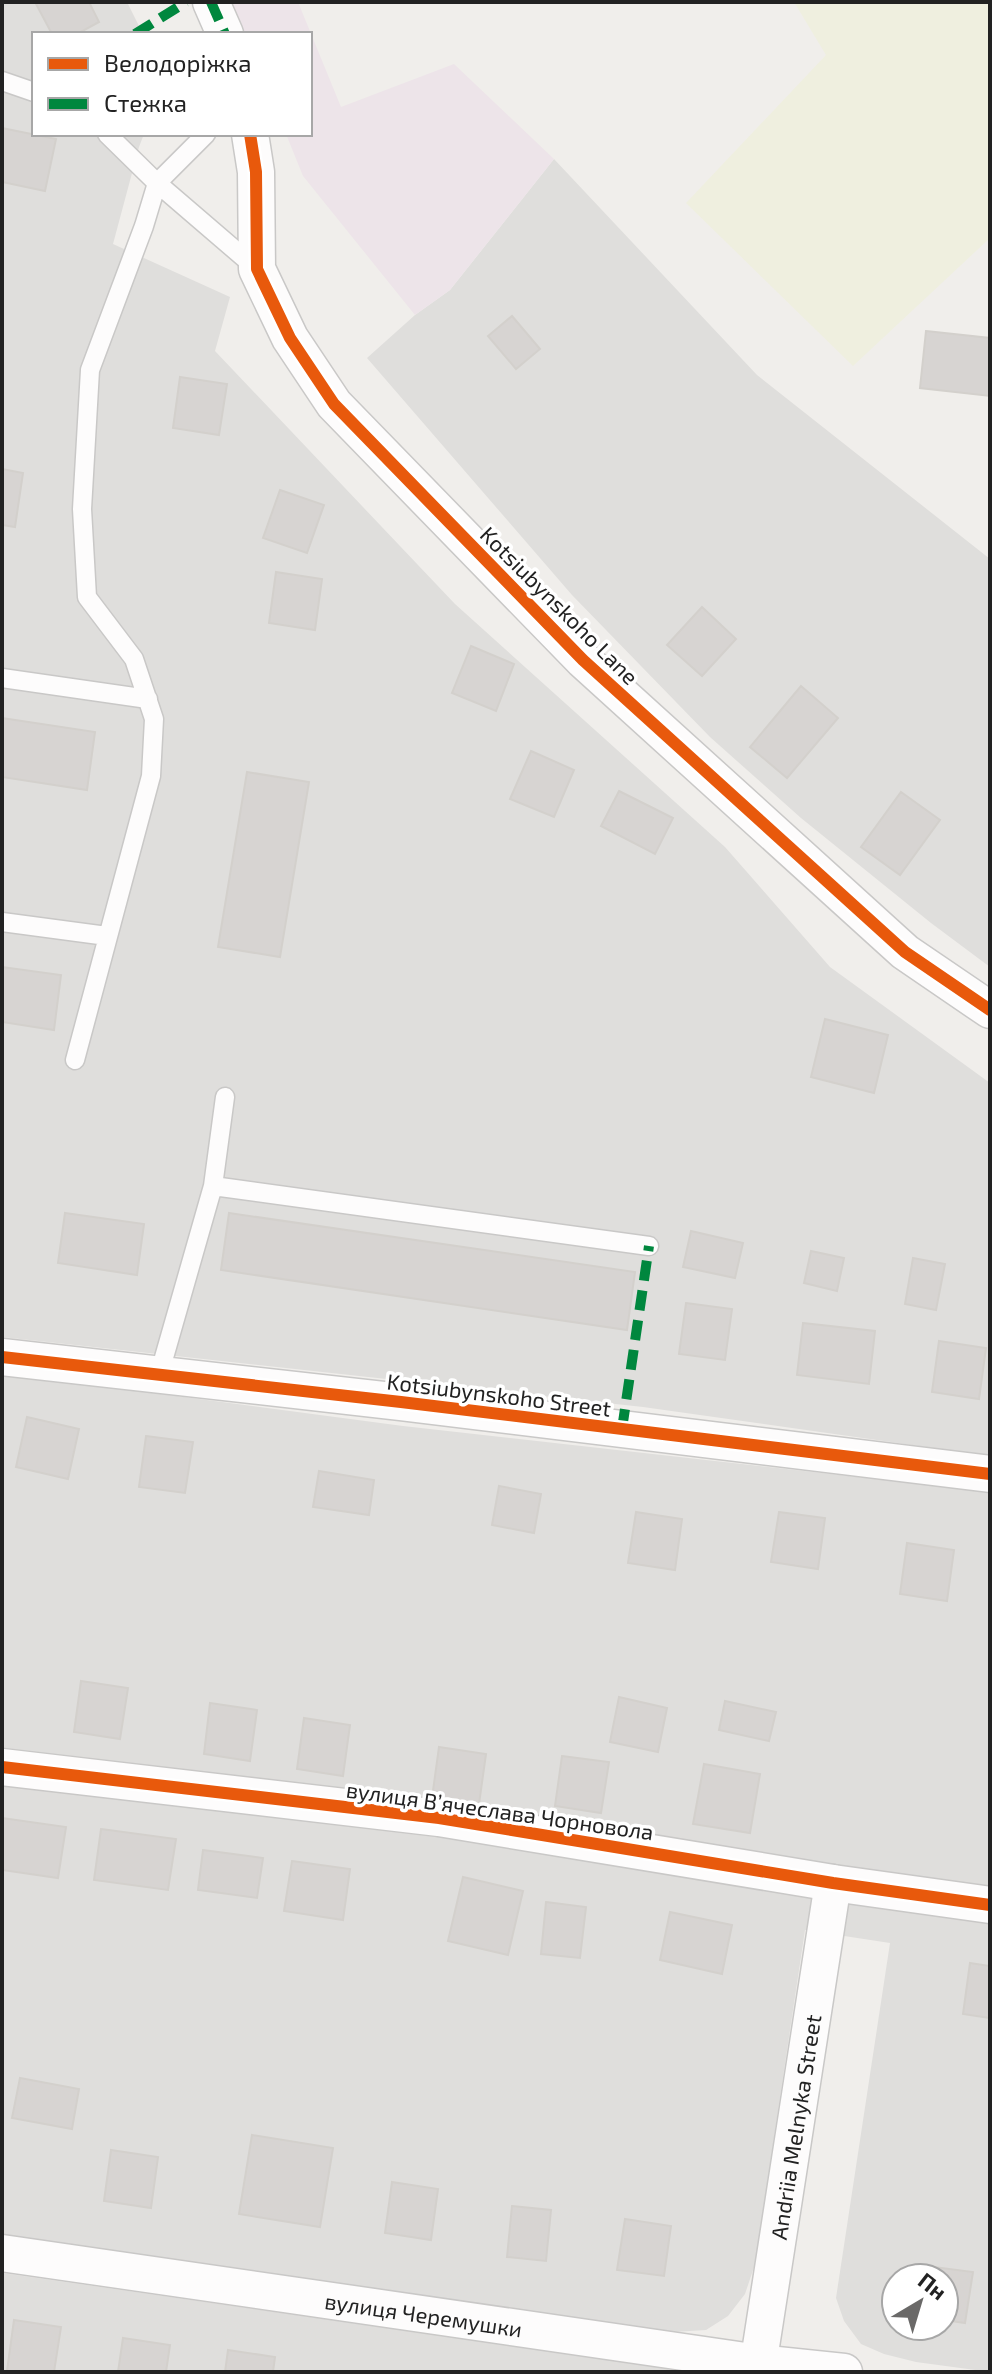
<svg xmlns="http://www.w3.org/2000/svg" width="992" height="2374" font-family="'Exo 2',sans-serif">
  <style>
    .residential { fill: #dfdedc; fill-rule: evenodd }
    .industrial { fill: #ede4e9 }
    .farmland { fill: #efefdf }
    .building { fill: #d7d4d2; stroke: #d3d0cc; stroke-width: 2 }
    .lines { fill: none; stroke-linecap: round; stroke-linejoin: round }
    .service-casing { stroke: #c9c8c7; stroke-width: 21 }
    .minor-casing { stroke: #c9c8c7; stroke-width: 39 }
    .service { stroke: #fdfcfc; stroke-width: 18 }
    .minor { stroke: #fdfcfc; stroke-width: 36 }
    .quiet { stroke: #00873e; stroke-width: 10; stroke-dasharray: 20 10; stroke-linecap: butt }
    .cycleway-casing { stroke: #fff; stroke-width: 17 }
    .cycleway { stroke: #e8590c; stroke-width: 12 }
    .labels { text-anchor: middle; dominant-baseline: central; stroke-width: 7; stroke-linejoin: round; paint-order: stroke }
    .street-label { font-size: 22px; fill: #222; stroke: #fff }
  </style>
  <rect width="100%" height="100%" fill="#f0eeeb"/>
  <path class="residential" d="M2 2H127L143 34H34V134H144L139 147 113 244 230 297 215 351 455 604 725 847 830 967 990 1083V1456L643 1407 2 1337Z
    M554 159 757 375 990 559V967L931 923 801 818 710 737 572 595 367 358 415 315 450 290Z
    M2 1373 403 1426 990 1492V2372L916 2362 884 2354 861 2344 844 2321 836 2298 890 1943 805 1930 755 2264 745 2294 728 2316 706 2330 673 2332 2 2235ZM896 2278H944V2326H896Z
    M2 2273 654 2366 680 2372H2Z"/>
  <path class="industrial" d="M232 2H298L341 107 454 64 554 159 450 290 415 315 303 176 286 134H310V34H245Z"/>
  <path class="farmland" d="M794 2H990V238L853 366 686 203 826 55Z"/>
  <path class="building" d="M35 2H89L99 22 77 34H52Z
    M2 128 56 139 45 191 2 182Z
    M512 316 540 349 516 369 488 336Z
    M926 331 990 338V396L920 388Z
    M180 377 227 384 219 435 173 428Z
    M2 469 23 473 15 527 2 525Z
    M280 490 324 505 307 553 263 538Z
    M276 572 322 579 315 630 269 623Z
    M702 607 736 639 702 676 667 645Z
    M471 646 514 664 496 711 452 693Z
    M801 686 838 718 787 778 750 747Z
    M2 718 95 732 87 790 2 777Z
    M531 751 574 770 554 817 510 799Z
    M247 772 309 782 280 957 218 947Z
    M619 791 673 818 655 854 601 826Z
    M901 792 940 820 900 875 861 847Z
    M2 967 61 975 54 1030 2 1022Z
    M825 1019 888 1035 874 1093 811 1077Z
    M65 1213 144 1224 137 1275 58 1263Z
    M229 1213 635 1272 627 1330 221 1270Z
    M691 1231 743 1243 735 1278 683 1267Z
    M811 1251 844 1258 837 1291 804 1283Z
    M913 1258 945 1264 936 1310 905 1304Z
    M686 1303 732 1309 725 1360 679 1354Z
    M803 1323 875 1331 869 1384 797 1375Z
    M939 1341 986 1348 979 1399 932 1392Z
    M27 1417 79 1429 68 1479 16 1467Z
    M146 1436 193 1442 185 1493 139 1487Z
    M319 1471 374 1480 369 1515 313 1507Z
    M499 1486 541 1494 534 1533 492 1525Z
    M636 1512 682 1519 675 1570 628 1563Z
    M779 1512 825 1518 818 1569 771 1562Z
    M907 1543 954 1550 947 1601 900 1594Z
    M81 1681 128 1688 120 1739 74 1732Z
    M619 1697 667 1708 658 1752 610 1742Z
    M725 1701 776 1712 769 1741 719 1730Z
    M210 1703 257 1710 250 1761 204 1754Z
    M304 1718 350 1725 343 1776 297 1769Z
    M439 1747 486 1754 479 1804 432 1798Z
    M562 1756 609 1762 601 1813 555 1806Z
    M704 1764 760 1774 750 1833 693 1824Z
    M2 1818 66 1827 58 1878 2 1870Z
    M101 1829 176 1839 168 1890 94 1880Z
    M203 1850 263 1858 257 1898 198 1890Z
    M292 1861 350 1869 343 1920 284 1911Z
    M463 1877 523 1891 508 1955 448 1941Z
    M546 1902 586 1907 580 1958 541 1954Z
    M670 1912 732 1925 722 1974 660 1960Z
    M970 1963 990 1966V2018L963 2014Z
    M20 2078 79 2089 72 2129 12 2118Z
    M252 2135 333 2148 320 2227 239 2214Z
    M111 2150 158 2157 151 2208 104 2201Z
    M392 2182 438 2189 431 2240 385 2233Z
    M512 2206 551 2210 546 2261 507 2257Z
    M625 2219 671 2226 664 2276 617 2270Z
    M926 2266 973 2272 965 2323 944 2320V2278H925Z
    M14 2320 61 2327 54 2372 7 2371Z
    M123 2338 170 2345 166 2372H118Z
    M228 2350 275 2357 273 2372H225Z"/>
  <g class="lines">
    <g class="service-casing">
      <path id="service" d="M2 81 34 92
        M107 134 157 183 256 268
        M2 678 148 699
        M2 922 107 936
        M75 1060 151 776 154 719 134 659 87 597 82 509 90 370 144 226 157 183 206 134
        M213 1186 649 1246
        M159 1375 213 1186 225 1097"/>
    </g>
    <g class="minor-casing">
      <g id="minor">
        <path d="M211 2 225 34"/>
        <path d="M250 134 256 172 257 269 290 338 334 404 583 660 905 952 990 1010"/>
        <path d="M2 1357 401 1402 990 1474"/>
        <path d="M2 1767 439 1818 833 1883 990 1905"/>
        <path id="s1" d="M2 2253 759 2363 844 2372"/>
        <path id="s2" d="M757 2372 833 1883"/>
      </g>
    </g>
    <use href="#service" class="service"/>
    <use href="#minor" class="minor"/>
    <path class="quiet" d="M211 2 225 34
      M135 34 186 2
      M622 1429 649 1246"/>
    <g class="cycleway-casing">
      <path id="cycleway" d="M250 134 256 172 257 269 290 338 334 404 583 660 905 952 990 1010
        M2 1357 401 1402 990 1474
        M2 1767 439 1818 833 1883 990 1905"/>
    </g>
    <use href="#cycleway" class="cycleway"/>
  </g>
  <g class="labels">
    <g class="street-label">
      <text transform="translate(560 605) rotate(45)">Kotsiubynskoho Lane</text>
      <text transform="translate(499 1394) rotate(7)">Kotsiubynskoho Street</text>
      <text transform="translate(500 1810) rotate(8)">вулиця Вʼячеслава Чорновола</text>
      <text stroke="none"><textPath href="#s2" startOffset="248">Andriia Melnyka Street</textPath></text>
      <text stroke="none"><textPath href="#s1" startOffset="426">вулиця Черемушки</textPath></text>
    </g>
  </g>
  <rect width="992" height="2374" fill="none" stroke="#222222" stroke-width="8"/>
  <rect x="32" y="32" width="280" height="104" fill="#ffffff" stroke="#a7a7a7" stroke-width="2"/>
  <rect x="48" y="58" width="40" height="12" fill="#e8590c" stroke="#a7a7a7" stroke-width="2"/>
  <text x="104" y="72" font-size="24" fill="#222222">Велодоріжка</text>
  <rect x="48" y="98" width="40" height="12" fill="#00873e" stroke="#a7a7a7" stroke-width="2"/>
  <text x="104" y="112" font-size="24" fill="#222222">Стежка</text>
  <g transform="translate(920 2302) rotate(38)"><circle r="38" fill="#ffffff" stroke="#a7a7a7" stroke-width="2"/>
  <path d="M0-6L14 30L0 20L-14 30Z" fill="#6a6968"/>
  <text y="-12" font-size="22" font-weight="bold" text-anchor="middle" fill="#222222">Пн</text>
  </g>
</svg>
